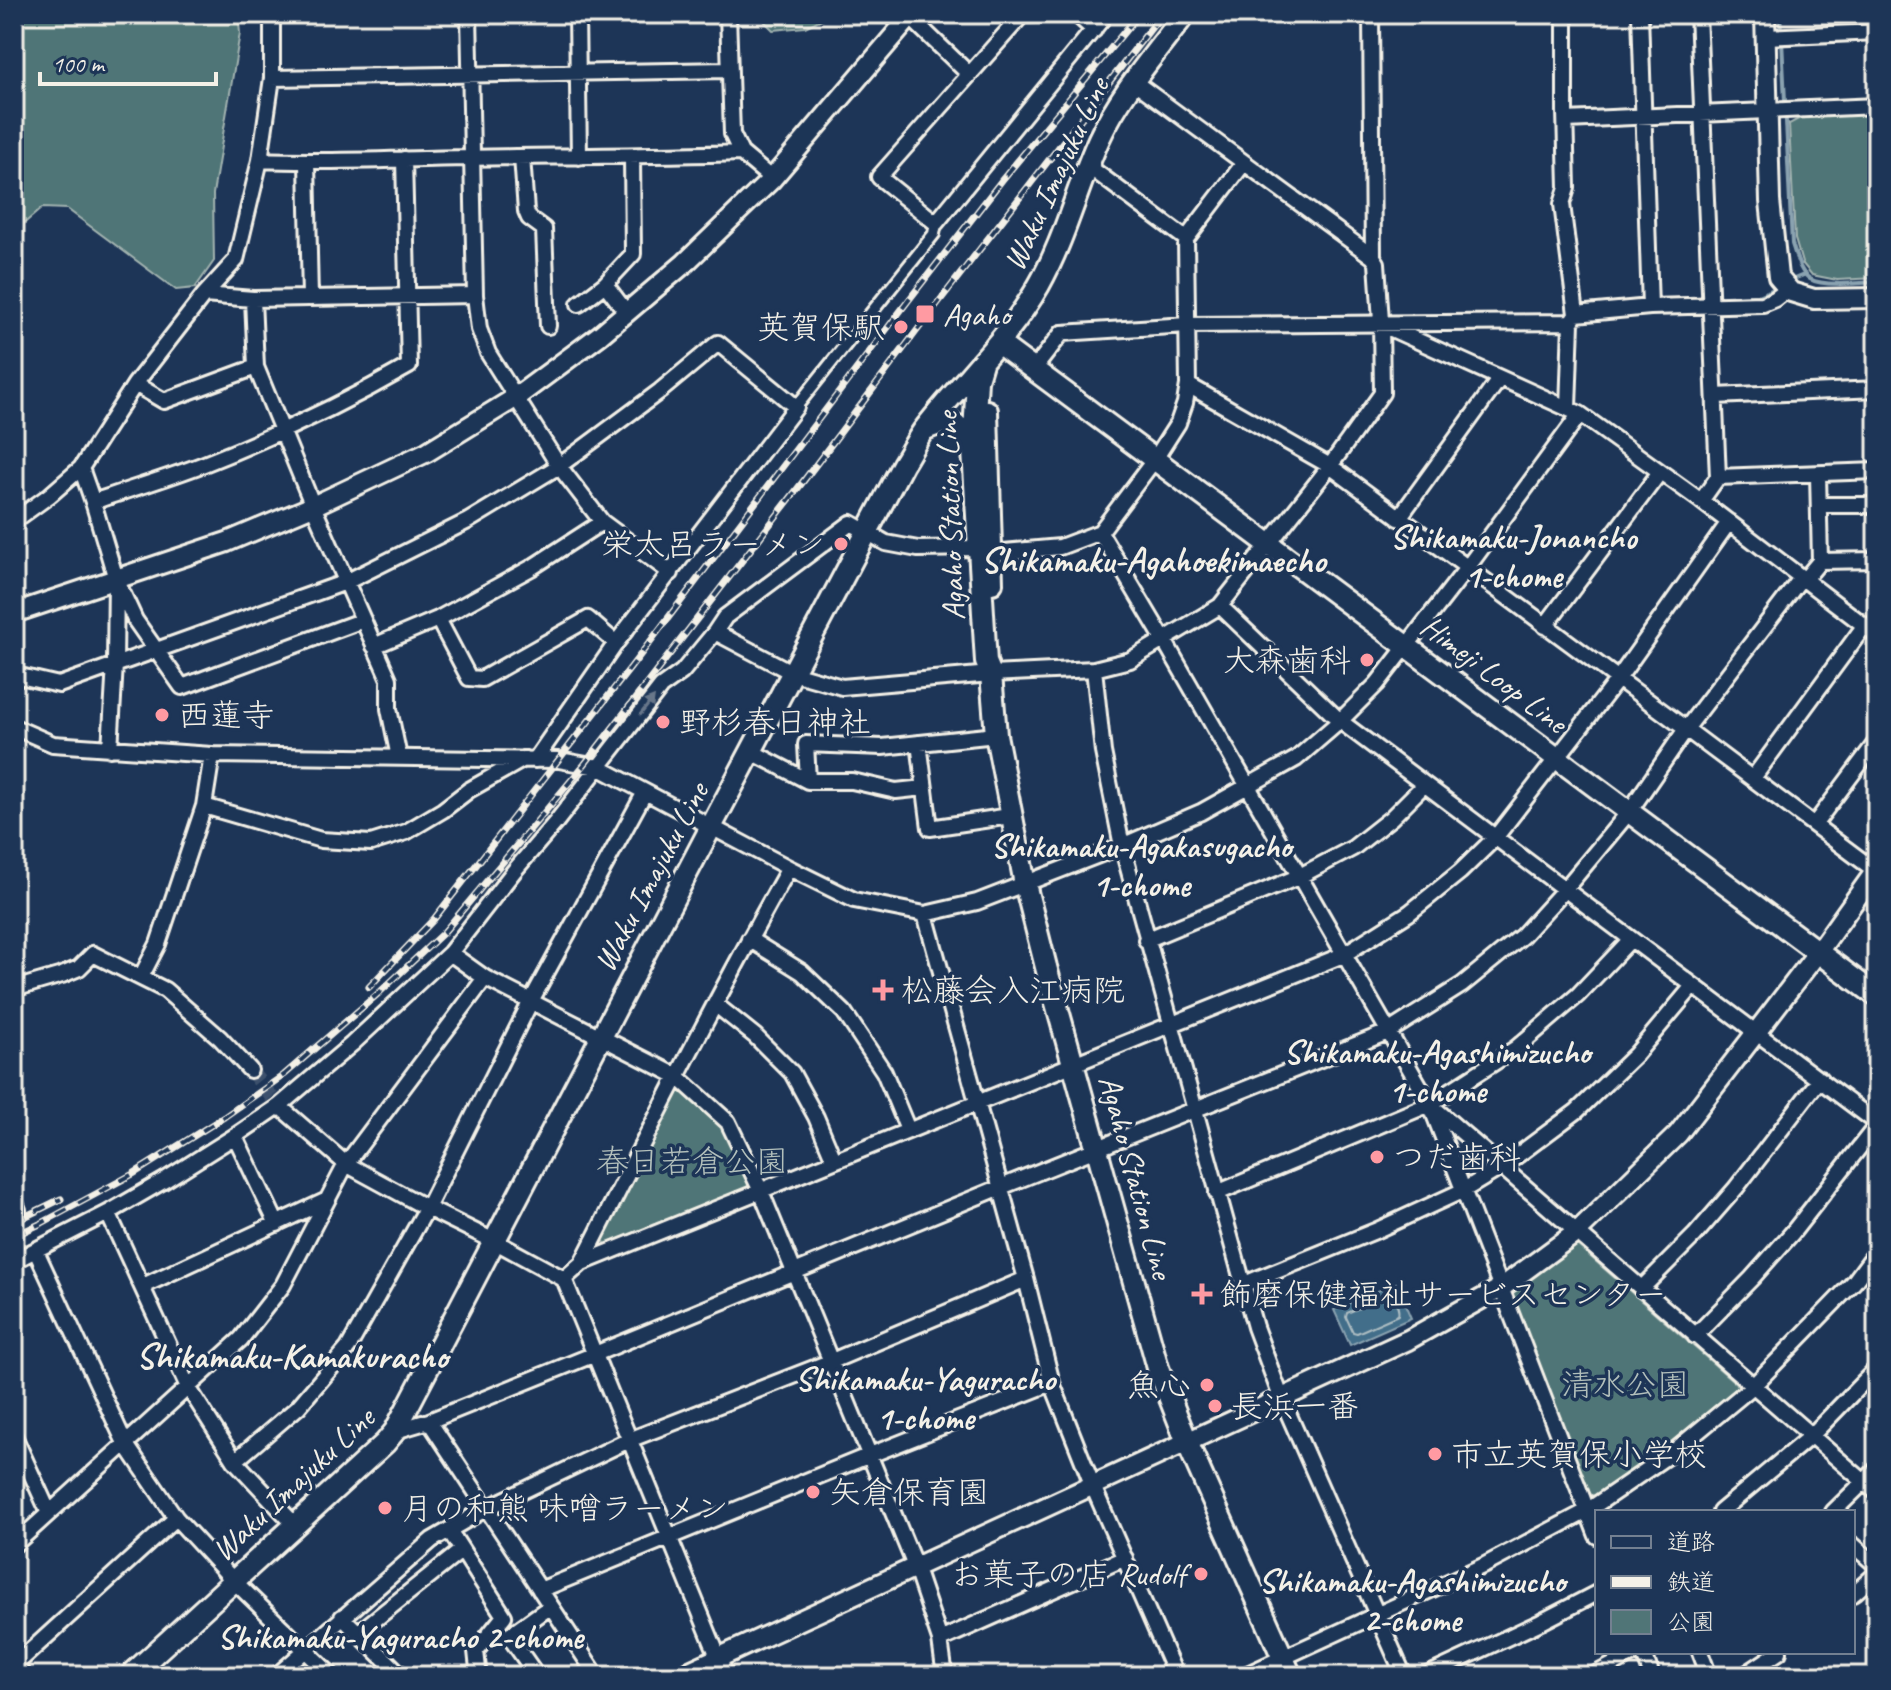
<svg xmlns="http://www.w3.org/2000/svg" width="1891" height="1690" font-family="Caveat,'Klee One',sans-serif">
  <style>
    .green { fill: #507577; stroke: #a2b3b0; stroke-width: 2 }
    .water { fill: #436e8a; stroke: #8aa2b0; stroke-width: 2 }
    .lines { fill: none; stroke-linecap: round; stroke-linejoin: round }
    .shore { stroke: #adbdc2; stroke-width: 2 }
    .stream { stroke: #8aa2b0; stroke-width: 4 }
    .minor-tunnel { stroke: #3d516d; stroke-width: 14; stroke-dasharray: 14 7; stroke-linecap: butt }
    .pedestrian-casing { stroke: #f4f1e8; stroke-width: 16 }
    .minor-casing { stroke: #f4f1e8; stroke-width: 20 }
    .tertiary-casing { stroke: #f4f1e8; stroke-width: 24 }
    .secondary-casing { stroke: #f4f1e8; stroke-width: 26 }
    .pedestrian { stroke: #1d3557; stroke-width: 10 }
    .minor { stroke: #1d3557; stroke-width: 14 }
    .tertiary { stroke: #1d3557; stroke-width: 18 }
    .secondary { stroke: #1d3557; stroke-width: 20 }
    .rail-casing { stroke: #f4f1e8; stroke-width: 7 }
    .rail { stroke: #1d3557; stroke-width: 4; stroke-dasharray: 12; stroke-linecap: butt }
    .oneway { fill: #68778a }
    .poi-dot { fill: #ff9aa2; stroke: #1d3557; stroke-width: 3 }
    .labels { text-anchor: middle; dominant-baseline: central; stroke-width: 7; stroke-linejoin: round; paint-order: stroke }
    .street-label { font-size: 32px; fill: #f4f1e8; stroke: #1d3557 }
    .poi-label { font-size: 32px; fill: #f4f1e8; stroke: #1d3557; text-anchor: start }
    .park-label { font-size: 32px; fill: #b2bfbb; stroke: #1d3557 }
    .neighbourhood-label { font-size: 34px; font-weight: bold; fill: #f4f1e8; stroke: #1d3557 }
    .quarter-label { font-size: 36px; font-weight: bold; fill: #f4f1e8; stroke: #1d3557 }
  </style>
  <rect width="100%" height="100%" fill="#1d3557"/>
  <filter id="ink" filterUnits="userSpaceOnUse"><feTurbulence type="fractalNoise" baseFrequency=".0125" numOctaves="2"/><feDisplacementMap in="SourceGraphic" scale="16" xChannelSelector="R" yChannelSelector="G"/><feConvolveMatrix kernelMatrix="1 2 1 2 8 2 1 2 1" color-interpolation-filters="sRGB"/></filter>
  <g filter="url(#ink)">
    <path class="green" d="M14 14H238L240 33 213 194 214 261 195 288 176 290 67 209 42 208 14 232Z
      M757 14H826L824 18 805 27 773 30Z
      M1877 113V278L1837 280 1812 275 1802 263 1795 239 1789 124 1804 116Z
      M685 1091 709 1110 727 1132 749 1182 748 1189 607 1245 600 1238 678 1092Z
      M1571 1246H1578L1739 1386 1663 1449 1594 1496 1588 1493 1512 1296 1514 1289Z"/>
    <path class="water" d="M1396 1283 1411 1318 1350 1345 1334 1310Z"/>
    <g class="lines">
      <path class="shore" d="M1390 1295C1395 1298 1400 1309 1398 1315L1357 1333 1353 1332 1346 1317 1347 1313Z"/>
      <path class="stream" d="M1780 14 1781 32
        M1782 40 1792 244C1796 255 1799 272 1810 279 1823 287 1861 283 1877 282
        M1789 281 1806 274
        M1717 298 1758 296 1778 287
        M1425 326 1424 335 1534 386
        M1572 403 1586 409 1618 432"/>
      <path class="minor-tunnel" d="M250 1070 279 1106"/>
      <g class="pedestrian-casing">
        <path id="pedestrian" d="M796 407 934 234 936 223"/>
      </g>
      <g class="minor-casing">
        <path id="minor" d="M469 14 475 295 479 329 488 353 559 466 602 522 671 573
          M577 14 579 157
          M728 14 732 134 741 153 772 179
          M913 14 910 17 969 74
          M1038 14 1022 15 879 177 936 223 1106 14
          M1076 14 1094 30
          M1565 14V111L1567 188 1562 204 1576 314
          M1640 14 1650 307
          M1698 14 1718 477 1701 501
          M1766 37 1877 32
          M272 78 729 70
          M1133 81 1373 257
          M1566 120 1877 106
          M522 157 526 211 529 218 544 229 548 326
          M260 160C329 163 398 159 467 158 558 156 649 156 741 153
          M307 162 310 298
          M1088 166 1186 239
          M605 284 627 313
          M204 295 253 299 475 295
          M253 299 256 367 313 506 389 679V709L399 757
          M579 304 605 284 633 254 632 157
          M1385 326 1580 414 1701 501 1877 635
          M1034 369 1062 333 1187 325 1571 322 1576 314 1650 307 1763 304 1775 299 1788 289
          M135 384 164 401 256 367
          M1188 385 1330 466 1686 729 1877 872
          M1715 396 1877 389
          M1568 408 1571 322
          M81 468 93 502 116 579 115 664 110 749
          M1718 477 1877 471
          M93 502C130 489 168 478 204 464 275 436 343 404 409 366L404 159
          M1819 505H1877
          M1399 518 1500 378
          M14 521 50 495 81 468 135 384 204 295 236 260 260 160 272 78V14
          M1100 532 1164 640 1430 1104 1597 1536
          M992 553 1060 547 1100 532 1155 459 1178 423 1185 403 1188 385 1186 239 1244 163
          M1820 561 1877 560
          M116 579 135 620 182 687 363 620
          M1805 579 1820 561 1818 474
          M1220 606 1340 721 1877 1123
          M438 619 469 678 482 679 588 619 616 643
          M1545 626 1660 472
          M715 632 793 673 842 687 991 674 1094 669 1130 660 1220 606 1330 466 1382 393 1381 321 1377 263 1373 257 1371 14
          M374 646 438 619 531 568 602 522
          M1094 669 1103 752 1122 846 1255 1327 1281 1397 1404 1676
          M14 678 20 676 59 685 346 582 468 521 559 466 660 391 718 343 796 407 616 643 535 760
          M14 727 53 744 212 755 559 760 598 767 789 868 854 900 925 914 977 902 1122 846 1201 812 1296 759 1340 721 1377 684 1467 568 1580 414
          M919 743 930 828 1010 816
          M752 752 808 781H852L896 791 924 788
          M1753 778 1865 625
          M808 781 806 744 882 747 996 735
          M204 806 321 840 371 843 406 832 443 810 469 790 524 759
          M1814 825 1877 741
          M925 914 1026 1279 1052 1383 1092 1484 1176 1676
          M749 939 802 972 844 1012 884 1072 908 1130
          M1146 940 1298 877 1353 848 1391 818 1424 785
          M450 953 485 978 677 1076 728 1122 760 1189 915 1566 940 1640 945 1676
          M141 977 158 944 204 806 212 755
          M14 989 62 975 79 968 93 954 165 990 220 1038 250 1070
          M715 1004 755 1036 792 1073 816 1117 834 1160
          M279 1106 346 1164 427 1208 494 1241 564 1279 726 1676
          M1433 1107 1877 1493
          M235 1136 277 1224
          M1217 1193 1430 1104 1515 1049 1578 995 1631 939
          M14 1200 18 1210
          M108 1213 188 1387 235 1461 295 1525
          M36 1251 125 1443 176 1518 234 1581 332 1676
          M14 1261 108 1213 165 1180 235 1136 279 1106 352 1044 450 953 514 871 556 822 661 687 682 672 715 632 725 617 851 523 886 543 918 549 978 548
          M582 1263 1343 955 1409 913 1460 872 1495 838 1618 679 1729 522
          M564 1279 582 1263C649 1131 716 998 789 868
          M1242 1285 1375 1231 1464 1190 1502 1167 1577 1111 1636 1054 1693 986
          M143 1286 327 1200
          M1641 1289 1695 1235 1736 1188 1820 1079
          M1695 1336 1752 1278 1793 1232 1877 1125
          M429 1421 597 1676
          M395 1431 429 1421 595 1354 1001 1187 1388 1032 1462 985 1522 936 1565 889 1629 812 1686 729 1802 577
          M14 1436 49 1513
          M235 1461 298 1407 348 1348 427 1208 531 1001 645 792
          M1720 1512 1812 1435 1877 1368
          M1833 1512 1877 1469
          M449 1530 504 1616 476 1651 478 1669 472 1676
          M14 1545 241 1339 283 1285 346 1164 485 978
          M1853 1545 1877 1566
          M540 1590 870 1455 1052 1383
          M1853 1594 1877 1573
          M342 1617 402 1676
          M358 1633 462 1550
          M940 1640 1125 1558
          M1643 1652 1652 1676
          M1700 1652 1709 1676
          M14 1666 176 1518
          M276 1676 432 1540 487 1508 629 1440 832 1361 1026 1279
          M537 1676 509 1636 551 1606
          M1243 1676 1485 1565 1587 1511 1673 1452 1753 1386 1854 1282 1877 1251
          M1425 1676 1541 1622 1597 1593
          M1592 1676 1637 1652
          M1743 1676 1779 1652"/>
      </g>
      <g class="tertiary-casing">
        <path id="tertiary" d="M1765 14 1770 201 1778 277 1791 292 1814 299 1877 298
          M14 613 227 542 313 506 427 452 515 398 600 335 685 263 772 179 910 17
          M679 1676 1408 1340 1501 1288 1577 1232 1678 1134 1818 952 1877 869"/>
      </g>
      <g class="secondary-casing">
        <path id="secondary" d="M998 343 1877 996
          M982 363 977 380 973 451 986 662 991 674 996 735 1025 884 1046 967 1158 1368 1187 1442 1291 1676
          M987 411 992 583
          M924 430C947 418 963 421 972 447
          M14 1668 20 1676
          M130 1676 385 1443 395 1431 711 827 903 464C911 452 917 438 926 427 963 379 1009 338 1039 285 1065 239 1077 187 1099 139 1120 93 1155 54 1185 14"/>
      </g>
      <use href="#pedestrian" class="pedestrian"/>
      <use href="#minor" class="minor"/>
      <use href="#tertiary" class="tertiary"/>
      <use href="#secondary" class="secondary"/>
      <g class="rail-casing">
        <path id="rail" d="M369 987 434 919 631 667 908 301 1002 180 1139 14
          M14 1222 61 1199
          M14 1236 42 1223 133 1174 224 1117 284 1075 380 992 444 932 584 765 802 483 928 316 1162 14"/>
      </g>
      <use href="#rail" class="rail"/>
    </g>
    <defs><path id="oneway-solid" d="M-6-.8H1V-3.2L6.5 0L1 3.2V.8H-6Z" transform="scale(2)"/></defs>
    <use class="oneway" href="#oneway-solid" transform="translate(647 706) rotate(-52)"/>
  </g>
  <g class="poi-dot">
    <rect x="915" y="304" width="20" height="20" rx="4"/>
    <circle cx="901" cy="327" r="8"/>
    <circle cx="841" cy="544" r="8"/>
    <circle cx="1367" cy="660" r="8"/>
    <circle cx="162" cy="715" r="8"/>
    <circle cx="663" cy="722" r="8"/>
    <path d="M879 978h8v8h8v8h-8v8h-8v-8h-8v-8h8z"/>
    <circle cx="1377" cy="1157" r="8"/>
    <path d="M1198 1282h8v8h8v8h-8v8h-8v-8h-8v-8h8z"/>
    <circle cx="1207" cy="1385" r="8"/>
    <circle cx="1215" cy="1406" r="8"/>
    <circle cx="1435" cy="1454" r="8"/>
    <circle cx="813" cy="1492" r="8"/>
    <circle cx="385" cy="1508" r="8"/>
    <circle cx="1201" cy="1574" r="8"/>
  </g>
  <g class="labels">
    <g class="street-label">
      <text transform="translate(1056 174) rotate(-65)">Waku Imajuku Line</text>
      <text transform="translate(950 516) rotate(-92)">Agaho Station Line</text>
      <text transform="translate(1494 674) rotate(37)">Himeji Loop Line</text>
      <text transform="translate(651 877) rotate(-62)">Waku Imajuku Line</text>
      <text transform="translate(1136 1177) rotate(75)">Agaho Station Line</text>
      <text transform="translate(293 1484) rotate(-43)">Waku Imajuku Line</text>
    </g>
    <g class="poi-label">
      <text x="943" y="314">Agaho</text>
      <text x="885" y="327" text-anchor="end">英賀保駅</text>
      <text x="825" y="544" text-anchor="end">栄太呂ラーメン</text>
      <text x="1351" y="660" text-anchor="end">大森歯科</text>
      <text x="178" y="715">西蓮寺</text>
      <text x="679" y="722">野杉春日神社</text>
      <text x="901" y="990">松藤会入江病院</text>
      <text x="1393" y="1157">つだ歯科</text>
      <text x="1220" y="1294">飾磨保健福祉サービスセンター</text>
      <text x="1191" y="1385" text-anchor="end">魚心</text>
      <text x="1231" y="1406">長浜一番</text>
      <text x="1451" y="1454">市立英賀保小学校</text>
      <text x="829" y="1492">矢倉保育園</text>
      <text x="401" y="1508">月の和熊 味噌ラーメン</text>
      <text x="1185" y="1574" text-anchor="end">お菓子の店 Rudolf</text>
    </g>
    <g class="park-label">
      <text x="692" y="1161">春日若倉公園</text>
      <text x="1625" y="1384">清水公園</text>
    </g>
    <g class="neighbourhood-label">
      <text x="1513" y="536">Shikamaku-Jonancho<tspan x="1513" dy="39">1-chome</tspan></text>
      <text x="1141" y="845">Shikamaku-Agakasugacho<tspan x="1141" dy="39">1-chome</tspan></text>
      <text x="1437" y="1051">Shikamaku-Agashimizucho<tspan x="1437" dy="39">1-chome</tspan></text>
      <text x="925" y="1378">Shikamaku-Yaguracho<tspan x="925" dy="39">1-chome</tspan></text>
      <text x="1412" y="1580">Shikamaku-Agashimizucho<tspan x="1412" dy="39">2-chome</tspan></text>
      <text x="400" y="1636">Shikamaku-Yaguracho 2-chome</text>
    </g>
    <g class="quarter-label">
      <text x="1153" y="560">Shikamaku-Agahoekimaecho</text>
      <text x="292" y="1356">Shikamaku-Kamakuracho</text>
    </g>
  </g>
  <rect width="1891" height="1690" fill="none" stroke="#1d3557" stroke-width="48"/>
  <rect x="24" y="24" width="1843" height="1642" fill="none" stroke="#f4f1e8" stroke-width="3" filter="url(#ink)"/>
  <rect x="1595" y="1510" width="260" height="144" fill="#1d3557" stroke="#738091" stroke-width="2"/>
  <rect x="1611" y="1536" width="40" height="12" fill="#1d3557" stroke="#738091" stroke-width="2"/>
  <text x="1667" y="1550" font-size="24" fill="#f4f1e8">道路</text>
  <rect x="1611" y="1576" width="40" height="12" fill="#f4f1e8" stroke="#738091" stroke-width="2"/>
  <text x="1667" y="1590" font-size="24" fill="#f4f1e8">鉄道</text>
  <rect x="1611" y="1610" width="40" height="24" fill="#507577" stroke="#738091" stroke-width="2"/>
  <text x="1667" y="1630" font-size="24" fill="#f4f1e8">公園</text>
  <path d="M40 72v12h176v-12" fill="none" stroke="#f4f1e8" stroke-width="4"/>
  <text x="52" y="72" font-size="24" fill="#f4f1e8" stroke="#1d3557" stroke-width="6" paint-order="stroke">100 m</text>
</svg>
